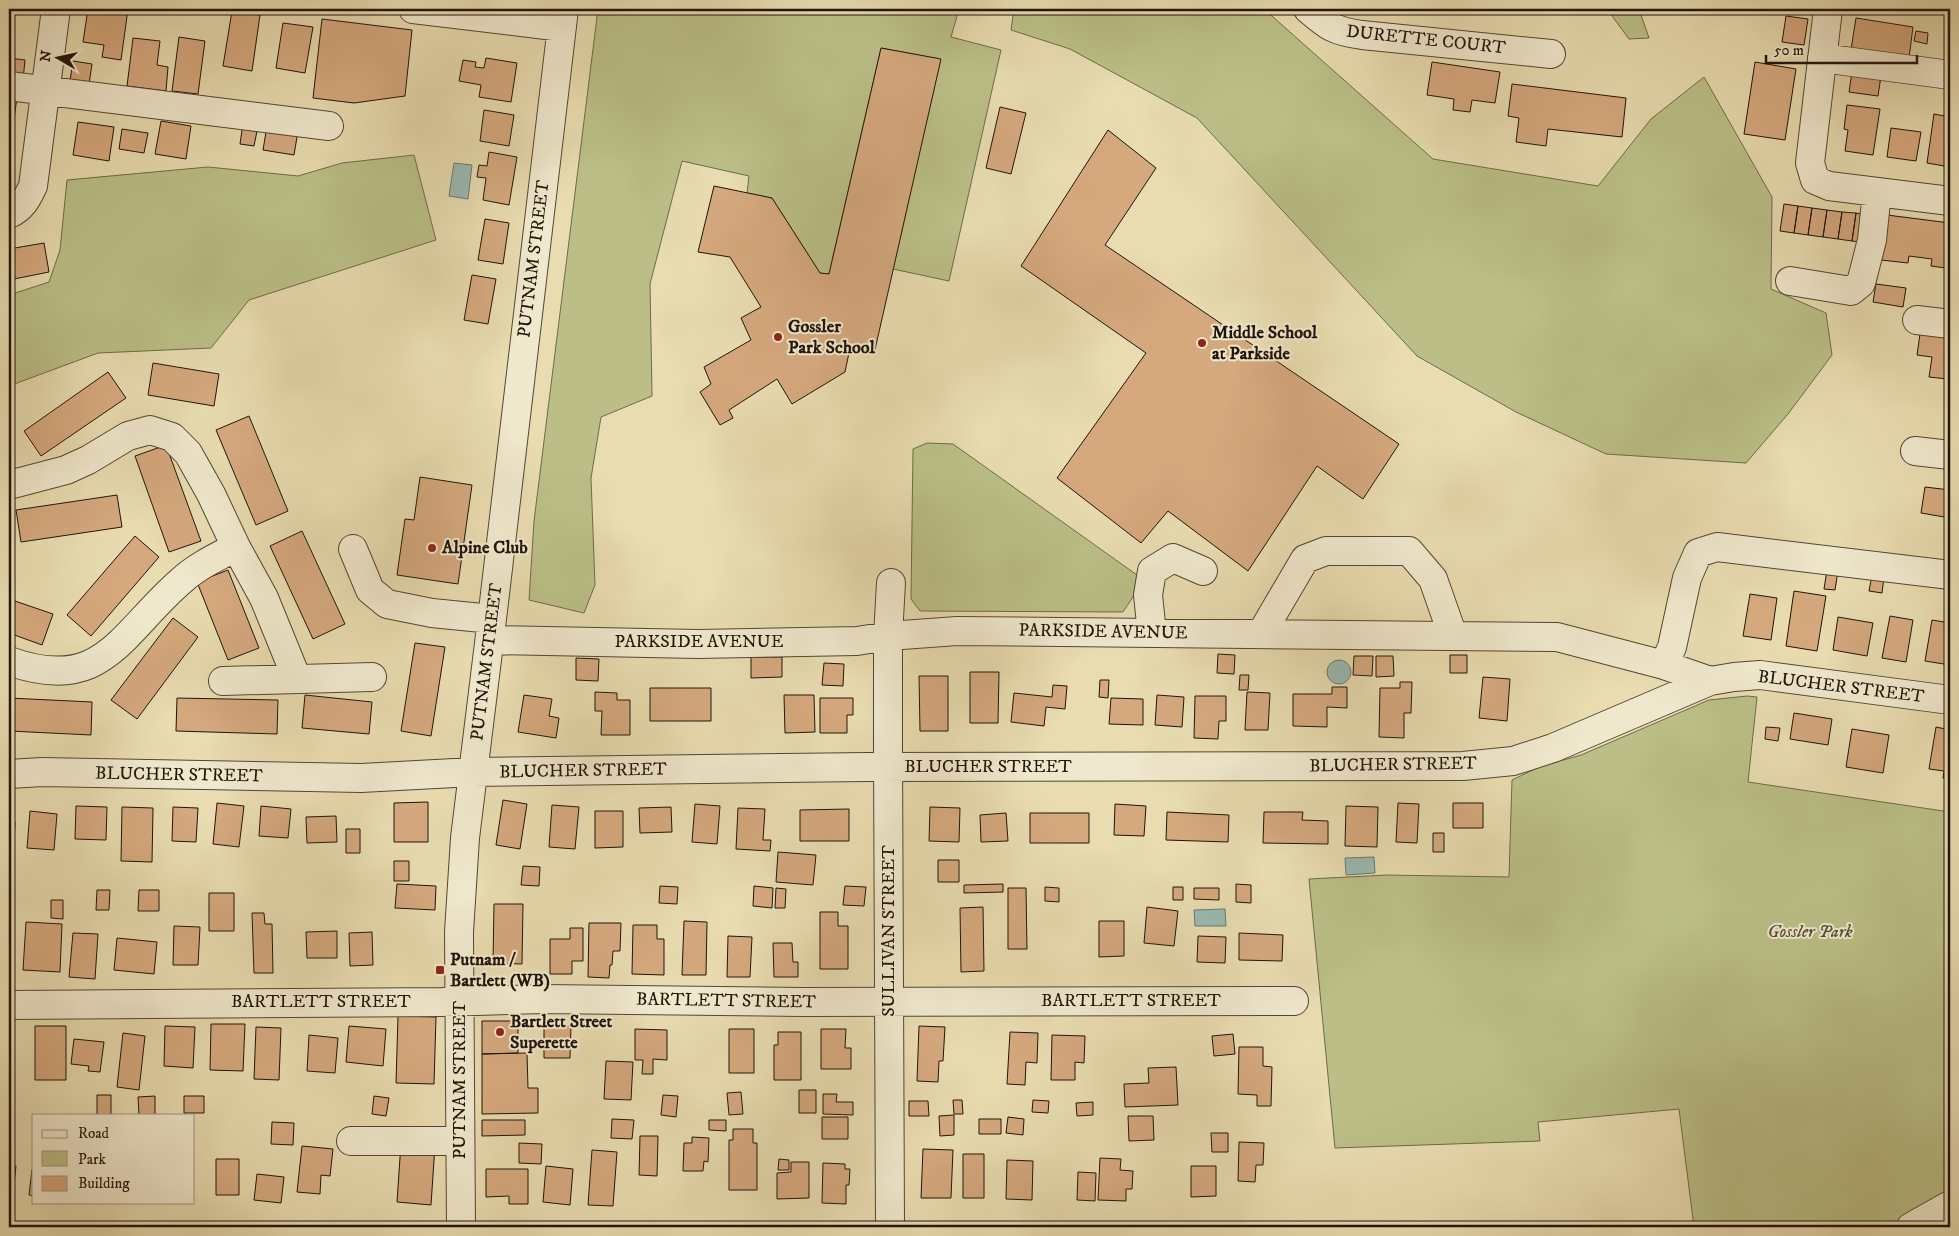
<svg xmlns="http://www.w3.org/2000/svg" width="1959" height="1236" font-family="'IM FELL DW Pica',serif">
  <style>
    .green { fill: #bbbf87; stroke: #6e6a49 }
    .water { fill: #99bab3; stroke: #697870 }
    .building { fill: #d5a87e; stroke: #20140b }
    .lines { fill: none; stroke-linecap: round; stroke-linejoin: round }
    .minor-casing { stroke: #524634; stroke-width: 30 }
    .minor { stroke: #f0e8cc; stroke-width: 28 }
    .poi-dot { fill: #8f2418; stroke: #f0e8cc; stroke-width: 2 }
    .labels { text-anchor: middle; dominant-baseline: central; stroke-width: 4; stroke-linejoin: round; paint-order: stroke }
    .street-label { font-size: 18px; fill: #20140b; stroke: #f0e8cc }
    .poi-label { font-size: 18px; font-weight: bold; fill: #20140b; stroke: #f0e8cc; text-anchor: start }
    .park-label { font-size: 18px; font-style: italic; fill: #565036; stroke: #f0e8cc }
  </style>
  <rect width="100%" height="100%" fill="#e8dcb0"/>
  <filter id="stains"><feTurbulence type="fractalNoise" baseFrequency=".004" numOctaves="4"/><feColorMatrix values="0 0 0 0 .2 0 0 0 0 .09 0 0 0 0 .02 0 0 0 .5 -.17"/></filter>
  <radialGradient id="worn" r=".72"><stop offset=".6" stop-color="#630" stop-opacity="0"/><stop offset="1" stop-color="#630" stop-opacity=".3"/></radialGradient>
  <path class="green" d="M598 9H959L951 37 1001 50 949 281 893 269 940 59 881 48 829 274 820 273 772 198 747 193 749 176 682 161 650 284 652 396 601 417 591 478 595 585 584 613 529 600 534 521Z
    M1014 9H1264L1433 159 1598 186 1651 119 1704 77 1772 197 1771 289 1826 313 1832 355 1788 414 1746 463 1606 454 1516 412 1417 356 1197 118 1070 49 1011 30Z
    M1607 9H1639L1649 38 1629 39Z
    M414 155 436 240 249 300 211 348 98 353 9 386V295L49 282 60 250 67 180 208 167 298 176 342 163Z
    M927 443 953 444 1144 580 1123 612 920 611 911 599 913 449Z
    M1747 696 1757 697 1748 782 1950 812V1227H1694L1679 1109 1538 1122 1540 1141 1335 1148 1309 879 1387 875 1509 877 1512 780 1539 767 1581 755 1709 700Z"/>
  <path class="water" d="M454 163 472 165 468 199 449 196Z
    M1327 672a12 12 0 1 1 24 0a12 12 0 1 1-24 0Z
    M1374 857 1375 873 1346 875 1345 858Z
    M1225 909 1226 926H1195L1194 910Z"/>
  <path class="building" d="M88 9H128L121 60 102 57 104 45 83 42Z
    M232 11 260 15 252 71 223 66Z
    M1786 16 1808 19 1804 45 1782 42Z
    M1856 18 1913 27 1909 58 1851 50Z
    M322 19 412 30 405 96 354 103 313 98Z
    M283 23 313 27 305 73 276 68Z
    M1916 31 1928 33 1927 44 1914 41Z
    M179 37 205 41 198 94 172 91Z
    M133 38 160 41 157 65 168 67 166 91 127 86Z
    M881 48 941 59 874 354 850 348 845 372 792 404 777 379 729 410 733 418 720 425 700 392 711 384 704 367 751 340 741 318 761 307 730 257 698 252 714 186 772 198 820 273 829 274Z
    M9 58 25 60 23 80 9 78Z
    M486 58 517 63 511 102 479 97 481 85 459 81 463 60 476 62 475 67 484 68Z
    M73 61 92 64 89 84 70 81Z
    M1432 62 1500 72 1495 103 1472 100 1470 112 1453 110 1454 99 1427 95Z
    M1755 62 1796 69 1785 140 1744 134Z
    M1852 72 1881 76 1878 96 1849 92Z
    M1512 84 1626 98 1622 137 1548 129 1546 146 1516 142 1519 118 1508 116Z
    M9 95 17 97 14 120 9 119Z
    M1847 105 1880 109 1873 155 1845 151 1848 130 1844 129Z
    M1000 107 1026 113 1011 174 986 168Z
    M484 110 514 115 509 146 480 141Z
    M1934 114 1950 117V167L1927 163Z
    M161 121 191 126 186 159 155 154Z
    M78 122 114 127 109 161 73 155Z
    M243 123 258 126 254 146 240 144Z
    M267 126 298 131 294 155 263 150Z
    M1891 128 1921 132 1916 161 1887 157Z
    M122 129 148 133 144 153 119 149Z
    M1108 130 1156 168 1105 245 1399 444 1363 499 1317 466 1248 571 1168 511 1141 543 1057 478 1146 353 1021 266Z
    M489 152 517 157 509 205 483 200 486 178 477 177 479 165 487 166Z
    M1784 204 1798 206 1794 233 1780 231Z
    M1798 206 1812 208 1808 235 1794 233Z
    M1812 208 1827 210 1823 237 1808 235Z
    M1827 210 1842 212 1838 239 1823 237Z
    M1842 212 1856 213 1852 241 1838 239Z
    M1856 213 1872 216 1868 243 1852 241Z
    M1887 215 1950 223V240L1946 268 1931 266 1932 259 1909 256 1908 263 1881 260Z
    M485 219 509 223 503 264 478 260Z
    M44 243 49 272 9 280V249Z
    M472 275 496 279 488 324 464 320Z
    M1876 284 1906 288 1903 307 1873 302Z
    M1921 327 1950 332V357L1947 379 1929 377 1932 357 1917 355Z
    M153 363 219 374 214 406 148 395Z
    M108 372 126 398 41 456 24 431Z
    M249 416 288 511 256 525 216 430Z
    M166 445 201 541 169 552 135 456Z
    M420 477 472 485 458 584 397 575 405 519 414 520Z
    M1925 487 1950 490V518L1921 513Z
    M117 495 122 527 21 542 16 510Z
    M302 531 345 624 313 639 270 546Z
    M135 536 159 557 91 636 67 615Z
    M228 570 259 648 228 660 197 582Z
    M1827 570 1838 571 1835 590 1824 589Z
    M1872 575 1884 577 1882 593 1869 591Z
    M1794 591 1826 596 1817 651 1786 646Z
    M1750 594 1777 598 1771 640 1743 636Z
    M9 599 53 614 42 645 9 633Z
    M1890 616 1913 620 1906 662 1882 658Z
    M1838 617 1873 623 1867 656 1833 650Z
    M173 618 198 637 137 719 111 700Z
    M1932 620 1950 623V665L1925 661Z
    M415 643 445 647 431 736 401 731Z
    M1218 654 1235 655 1234 674 1217 673Z
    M1450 655H1467V673H1450Z
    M1354 656H1373L1372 676 1353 675Z
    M1376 656H1393L1394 676 1376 677Z
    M751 657H782V677L751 678Z
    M576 658 599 659 598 681 576 680Z
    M824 663 844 664 843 686 822 685Z
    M970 672H999L998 723H970Z
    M1240 675H1249L1248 690H1239Z
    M919 676H948V731H920Z
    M1483 677 1510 679 1507 721 1479 718Z
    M1100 680H1109L1108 698 1099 697Z
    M1400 682H1412L1411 713H1404V738L1379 737 1380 688H1400Z
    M1053 685 1067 686 1065 709 1046 707 1044 726 1011 722 1014 693 1052 697Z
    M1332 687H1347V708L1327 707V727L1293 726V694H1332Z
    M650 688H711V721H650Z
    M595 692 617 693V700H630V735H601L602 711H595Z
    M1247 692 1270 693 1268 730H1245Z
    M305 695 372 702 369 734 302 728Z
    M524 695 552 699 549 716 559 718 556 738 518 732Z
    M784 695H814L815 732 785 733Z
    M1157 695 1184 697 1182 727 1155 725Z
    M1195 696H1226V721H1219L1218 739 1194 738Z
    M9 698 92 702 91 735 9 731Z
    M177 698 278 700 277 734 176 731Z
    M820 698H853V715H847V733H820Z
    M1111 698 1143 699V725L1109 724Z
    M1794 713 1832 719 1828 745 1790 739Z
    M1766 727 1780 728 1778 741 1765 739Z
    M1936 727 1950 730V779L1943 778 1944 771 1929 769Z
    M1852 729 1889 735 1883 773 1846 767Z
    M503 800 527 804 520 849 496 845Z
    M428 802V842H394V803Z
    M217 803 244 806 239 847 213 844Z
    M1398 803 1419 804 1417 843 1396 842Z
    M1453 803H1483V828H1453Z
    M695 804 720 806 717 844 692 842Z
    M1115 804 1146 806 1144 836 1114 835Z
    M552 805 579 807 575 849 549 847Z
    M76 806 107 807 106 840 75 839Z
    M261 806 291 809 288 838 259 836Z
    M1346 806 1378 807 1377 847 1345 846Z
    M122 807 153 808 152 862 121 861Z
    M173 807 198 808 196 842 172 841Z
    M671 807 672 832 640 833 639 808Z
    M930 807 960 808 959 842 929 841Z
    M738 808 765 809 763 840H771L770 851 736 849Z
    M849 809V841H800V810Z
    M30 811 57 814 54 850 27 848Z
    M595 811H623V847L595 848Z
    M1167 812 1229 815 1228 842 1166 840Z
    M1264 812H1303L1302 820 1328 821V844L1263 843Z
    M1006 813 1008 841 981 842 980 815Z
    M1030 813H1089V843H1030Z
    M336 816 337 842 307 843 306 817Z
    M9 821 15 822 13 861H9Z
    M346 829H360V853H346Z
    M1433 833H1444V852H1433Z
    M778 852 816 855 813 885 776 882Z
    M938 860H959V882H938Z
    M394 861H409V881H394Z
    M523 866 540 867 539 886 521 885Z
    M397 884 436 886 435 910 395 908Z
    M1003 884V892L964 893V885Z
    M1236 884 1251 885V903L1236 902Z
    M660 886 678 887 677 904 659 903Z
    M754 886 773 888 772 908 753 906Z
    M845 886 866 887 864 906 843 905Z
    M1045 887 1059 888V902L1045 901Z
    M1173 887H1183V900H1173Z
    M776 888 786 889 785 908H775Z
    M1008 888H1026L1027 949H1008Z
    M1194 888H1219V900L1194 899Z
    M97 890H110L109 910H96Z
    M139 890H159V911H138Z
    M209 893H234V931H209Z
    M51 900H63V919L51 918Z
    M494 904H523L522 964 493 963Z
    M983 907 984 971 961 972 960 908Z
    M1147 907 1178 911 1174 946 1144 943Z
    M820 912H838V926H848V969H820Z
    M252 913H264L265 924H272L273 973H254Z
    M684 921 707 922 706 975H682Z
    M1099 921H1124V956L1099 957Z
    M26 922 62 924 60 972 23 970Z
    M589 923H621L620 951H613L612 965H610L609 978 588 977Z
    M633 925H657V939H664V975L632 974Z
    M174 926 200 927 198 965H173Z
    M570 928H583V961H572V974H550V939H570Z
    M337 931V958H307L306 932Z
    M372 932 373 965 350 966 349 933Z
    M73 933 98 934 95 979 69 977Z
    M1239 933 1283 935 1282 961 1239 960Z
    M728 936 752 937 750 977H727Z
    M1198 936 1226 937 1225 963 1197 962Z
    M117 938 157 942 154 974 114 970Z
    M773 943H792L793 962H798V977H774Z
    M398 1016 436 1017 434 1084 396 1083Z
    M482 1021H518V1053L482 1054Z
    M211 1024H245L243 1071 210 1070Z
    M35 1026H66V1080H35Z
    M165 1026 195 1027 193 1068 164 1066Z
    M349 1026 386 1029 383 1066 346 1062Z
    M544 1026H571L570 1058H544Z
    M919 1026 945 1027 943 1061H939L938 1082 917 1081Z
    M256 1027 281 1028 279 1080 254 1079Z
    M635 1029 667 1030V1060L653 1059V1074H642L643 1060H635Z
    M729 1029H754V1073H729Z
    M821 1029H846L845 1048H851V1069H821Z
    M778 1032H801V1080H774V1045H778Z
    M1010 1032 1038 1033 1037 1063 1026 1062 1025 1085 1007 1084Z
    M123 1033 145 1036 139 1090 117 1087Z
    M1233 1034 1235 1054 1214 1056 1212 1036Z
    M309 1035 338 1038 335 1073 307 1071Z
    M1052 1035 1085 1036 1084 1063 1075 1062V1080H1051Z
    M74 1039 104 1042 100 1072 88 1071 89 1066 71 1064Z
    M1239 1047H1263V1066L1272 1067 1271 1106H1257V1095L1238 1094Z
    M527 1053 528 1088H538V1113L482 1114V1054Z
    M606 1061 633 1062 631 1100 604 1099Z
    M1176 1067 1178 1105 1125 1107 1124 1084 1149 1083 1148 1068Z
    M799 1090H816V1113H799Z
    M741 1092 743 1114 729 1115 727 1093Z
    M823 1094H837L836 1102H853V1115L823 1114Z
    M97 1095H111V1115H97Z
    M663 1095 678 1096 676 1117 661 1115Z
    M155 1096V1115H139L138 1097Z
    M184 1096H204V1113H184Z
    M374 1096 389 1098 386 1116 372 1114Z
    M953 1100H962L963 1114H954Z
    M1033 1100 1049 1101 1048 1113 1032 1112Z
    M909 1101H928L929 1116H909Z
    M1093 1102V1115L1077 1116 1076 1103Z
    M954 1115V1135L940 1136 939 1116Z
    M1128 1116H1153L1154 1140 1129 1141Z
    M822 1117H848V1139H822Z
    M1008 1117 1024 1119 1023 1135 1006 1133Z
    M612 1119 634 1120 632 1139 611 1138Z
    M979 1119H1001V1134H979Z
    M482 1120H525V1135L482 1136Z
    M709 1120H726V1131L709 1130Z
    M272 1122 294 1123 293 1145 271 1144Z
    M733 1129H753V1143H757V1190H729V1140H733Z
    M1211 1133H1228V1152H1212Z
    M640 1136H658L657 1176 639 1175Z
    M692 1137 709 1138 708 1162 704 1161 703 1171H683L684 1143H692Z
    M1239 1142 1264 1143 1263 1165H1256L1255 1182 1238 1181Z
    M401 1143 435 1145 431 1205 397 1202Z
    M519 1143 542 1144 541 1164 519 1163Z
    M302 1146 333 1149 330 1176 321 1175 320 1194 297 1192Z
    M923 1149 953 1150 951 1198H921Z
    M592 1150 617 1152 613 1206 588 1205Z
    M963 1154H984V1198H963Z
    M1100 1158 1121 1159 1120 1170 1133 1171 1132 1189H1126V1201L1098 1200Z
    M216 1159H239V1195H216Z
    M779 1159 789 1160V1170H778Z
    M1007 1160 1033 1161 1032 1200 1006 1199Z
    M791 1162H809V1198L777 1199V1173L791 1172Z
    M823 1163 845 1164V1169H850L849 1185H846V1204L822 1203Z
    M9 1165 16 1166 12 1202 9 1201Z
    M546 1166 573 1169 570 1205 543 1202Z
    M1191 1166H1216V1196L1191 1197Z
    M32 1169 34 1170V1196L29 1195Z
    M486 1169H528V1204H509V1196L486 1197Z
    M1078 1172 1096 1173 1095 1201 1077 1200Z
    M257 1174 284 1177 281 1203 254 1200Z"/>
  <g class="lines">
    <g class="minor-casing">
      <path id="minor" d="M413 9 562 27
        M1308 9C1329 27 1334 31 1362 35L1551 54
        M1828 9 1810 163 1815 180 1829 186 1950 201
        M1822 58 1950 75
        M9 86 329 126
        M9 214C22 208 27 199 33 186L56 9
        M1790 281 1851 291 1861 283 1872 240 1877 192
        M1917 320 1950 324
        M1915 451 1950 455
        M9 485 66 470 88 460 128 436 150 430 172 437 188 453 211 494 236 547 264 598 297 679
        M353 549 370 590 387 604 432 613 492 619
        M1152 633 1148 595 1152 571 1173 558 1203 571
        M1261 634 1305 559 1326 551H1409L1433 579 1453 636
        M490 640 698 644 857 641 888 636 957 631 1557 637 1664 665 1710 681
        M9 661C103 695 120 634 181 581 197 566 217 557 236 547
        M1664 665 1672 647 1687 578 1698 553 1717 547 1950 575
        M223 681 372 677
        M9 774 42 772 361 778 473 772 868 767 1463 766 1513 761 1553 748 1710 681 1734 677 1760 675 1950 700
        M9 1005 442 1002 543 999 803 1002 1294 1001
        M351 1141H460
        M461 1227 459 932 465 838 492 619 564 9
        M890 1227 888 749V636L891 583
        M1911 1227 1950 1205"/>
    </g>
    <use href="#minor" class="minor"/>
  </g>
  <g class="poi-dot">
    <circle cx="778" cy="337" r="5"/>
    <circle cx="1202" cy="343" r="5"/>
    <circle cx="432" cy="548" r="5"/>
    <rect x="435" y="965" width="10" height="10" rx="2.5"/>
    <circle cx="500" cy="1032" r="5"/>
  </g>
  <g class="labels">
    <g class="street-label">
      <text transform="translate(1426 40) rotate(6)">DURETTE COURT</text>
      <text transform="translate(534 259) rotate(-83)">PUTNAM STREET</text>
      <text transform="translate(1103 632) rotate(1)">PARKSIDE AVENUE</text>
      <text x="699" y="642">PARKSIDE AVENUE</text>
      <text transform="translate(487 662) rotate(-83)">PUTNAM STREET</text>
      <text transform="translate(1841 687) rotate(7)">BLUCHER STREET</text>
      <text transform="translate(1393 765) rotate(-1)">BLUCHER STREET</text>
      <text x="988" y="767">BLUCHER STREET</text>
      <text transform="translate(583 771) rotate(-1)">BLUCHER STREET</text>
      <text transform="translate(179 775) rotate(1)">BLUCHER STREET</text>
      <text transform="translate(889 931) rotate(-90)">SULLIVAN STREET</text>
      <text transform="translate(726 1001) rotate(1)">BARTLETT STREET</text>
      <text x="1131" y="1001">BARTLETT STREET</text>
      <text x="321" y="1002">BARTLETT STREET</text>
      <text transform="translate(460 1080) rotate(-90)">PUTNAM STREET</text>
    </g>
    <g class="poi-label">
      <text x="788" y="327">Gossler<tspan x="788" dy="21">Park School</tspan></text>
      <text x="1212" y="333">Middle School<tspan x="1212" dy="21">at Parkside</tspan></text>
      <text x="442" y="548">Alpine Club</text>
      <text x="450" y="960">Putnam /<tspan x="450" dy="21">Bartlett (WB)</tspan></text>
      <text x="510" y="1022">Bartlett Street<tspan x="510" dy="21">Superette</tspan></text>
    </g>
    <g class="park-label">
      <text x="1810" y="932">Gossler Park</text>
    </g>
  </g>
  <rect width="1959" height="1236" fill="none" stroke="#e8dcb0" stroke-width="30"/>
  <rect x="10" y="10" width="1939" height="1216" fill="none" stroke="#20140b" stroke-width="2.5"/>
  <rect x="15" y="15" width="1929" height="1206" fill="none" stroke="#20140b"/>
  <rect x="32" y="1114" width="162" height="90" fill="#f0e8cc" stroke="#9d937f"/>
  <rect x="42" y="1130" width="25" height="8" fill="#f0e8cc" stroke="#9d937f"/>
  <text x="78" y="1138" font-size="15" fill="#20140b">Road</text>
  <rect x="42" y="1151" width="25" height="15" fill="#bbbf87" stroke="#9d937f"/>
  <text x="78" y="1164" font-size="15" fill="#20140b">Park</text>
  <rect x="42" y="1176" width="25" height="15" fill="#d5a87e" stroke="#9d937f"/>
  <text x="78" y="1188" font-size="15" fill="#20140b">Building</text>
  <g transform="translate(58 58) rotate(279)" stroke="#f0e8cc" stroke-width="4" paint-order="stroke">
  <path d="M0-4L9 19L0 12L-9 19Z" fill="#20140b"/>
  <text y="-8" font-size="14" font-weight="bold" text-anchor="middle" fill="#20140b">N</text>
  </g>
  <path d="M1766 55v8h151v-8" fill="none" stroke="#20140b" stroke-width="2.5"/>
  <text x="1774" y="55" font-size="15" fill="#20140b" stroke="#f0e8cc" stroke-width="4" paint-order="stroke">50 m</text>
  <rect width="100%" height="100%" filter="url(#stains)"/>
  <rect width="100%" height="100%" fill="url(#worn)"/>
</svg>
